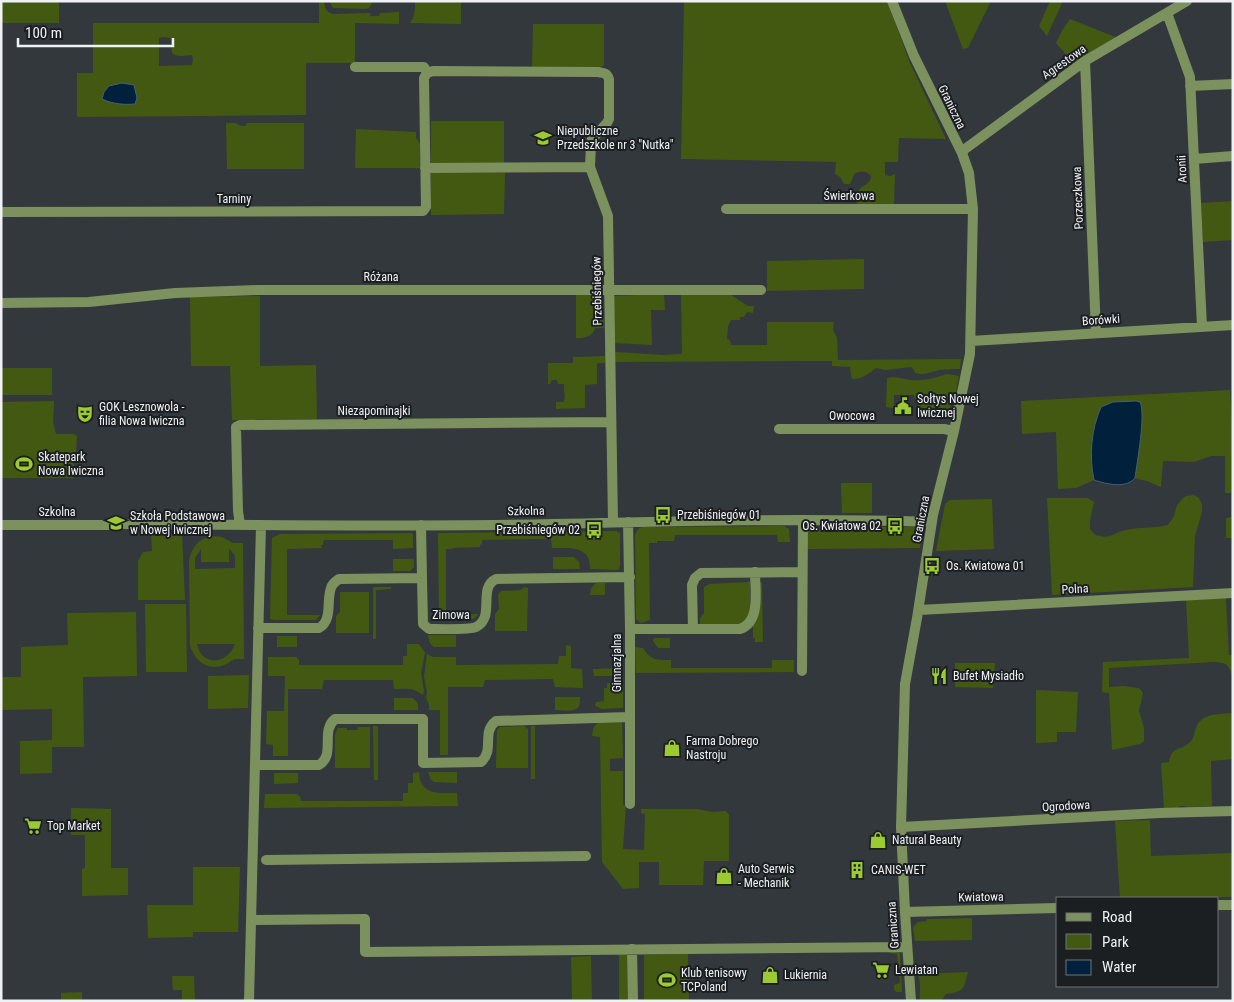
<svg xmlns="http://www.w3.org/2000/svg" width="1234" height="1002" font-family="'Roboto Condensed',sans-serif">
  <style>
    .green { fill: #435912; fill-rule: evenodd }
    .water { fill: #01203c; stroke: #485f74 }
    .lines { fill: none; stroke-linecap: round; stroke-linejoin: round }
    .street { stroke: #7d915e; stroke-width: 10 }
    .labels { text-anchor: middle; dominant-baseline: central; stroke-width: 4; stroke-linejoin: round; paint-order: stroke }
    .street-label { font-size: 12px; fill: #eff2f5; stroke: #1c1f21 }
    .poi-label { font-size: 12px; fill: #eff2f5; stroke: #1c1f21; text-anchor: start }
  </style>
  <rect width="100%" height="100%" fill="#33383d"/>
  <path class="green" d="M1 1H59V23H1Z
    M319 1H324C325 8 325 11 332 14L370 13V16H379L380 13 399 12V24L355 23V63H306V115L77 117V73H93V23H319ZM164 37 170 38 171 40 172 53C177 58 186 55 192 55L193 59 192 65 159 66V38Z
    M329 1H373L369 8 366 9 333 8Z
    M415 1H461V24L410 23C415 16 415 10 415 1Z
    M684 1H887L910 63 946 139 899 138 898 162H885V175L890 176 895 174 894 204H857C857 200 857 195 858 192 862 184 870 186 871 176 866 170 862 171 855 173L850 184H844L840 177 835 174 836 162 681 159Z
    M945 1H991L968 48 963 49Z
    M1050 1H1063L1047 36 1039 26Z
    M1070 19 1118 38 1071 68 1064 52 1056 43 1063 29Z
    M533 24H604V65L601 67H532Z
    M431 121H504V163H431Z
    M226 123H236C239 126 241 126 245 126L247 123H304V169H227Z
    M356 129 416 132V138L420 144V168H355Z
    M433 172 505 173 504 214 431 215V173Z
    M1233 201V240L1203 242 1201 203Z
    M864 259V289L767 291V261Z
    M603 293 604 328H595C593 336 584 339 576 338V294Z
    M681 293 731 295 748 306H754L753 313 747 312 744 317H740V320H731L728 326 727 339 730 340 731 345H767V322H834L833 330 837 338 838 360 961 359 960 369C953 369 946 369 939 370 931 372 923 376 915 373L914 370 911 367 885 370 876 368C868 374 863 379 852 379L851 375 850 367 832 366V361L614 362V353L616 352 663 355 682 354Z
    M664 294 665 310H651L652 345 615 343 614 341 613 296Z
    M260 296V366L316 365 317 419 232 420 230 366H191L190 297Z
    M605 356V363H597V384L585 385V408L556 409V402H564L565 394 564 393V384H558L557 380H553L551 381 550 384H548V363H573V357Z
    M1 368H52V395H1Z
    M947 374 959 376 954 403H951L949 413 920 410 918 406V399H915L914 395H894V408L886 407 887 378C895 376 902 379 911 380 924 381 935 378 947 374Z
    M1230 390 1233 438V538H1226V518L1231 517V493H1225V456H1211L1194 462 1163 461 1161 487 1147 481 1135 478 1142 419 1140 402H1113L1101 407C1091 430 1089 456 1094 480L1076 488 1058 489 1056 432 1022 434 1021 401Z
    M54 401 53 422 56 434H73L77 436 76 452H74V478H1V402Z
    M841 483H872V513H842Z
    M1194 495 1199 498 1202 505V512L1195 536 1193 587 1052 595 1047 498H1088L1094 502 1090 521V529C1093 532 1095 536 1100 536 1107 538 1112 535 1119 532 1135 526 1152 529 1168 525L1174 516 1177 505 1182 499 1186 496Z
    M992 499 994 549 936 551 945 504 950 500Z
    M784 526 789 529 790 542H778L777 535H675L674 541H657V543H649L650 620 641 623 636 619 635 535 638 529 642 527Z
    M812 527H920L923 529 920 548 807 549 808 531Z
    M616 531 620 533V566L618 570 590 569C591 545 569 548 552 548L551 539 482 540V545L480 544V547L453 548 452 549H446V614H478L476 617 473 619H441L439 616 438 533Z
    M182 533 185 600H138V561L143 552 152 551 151 534Z
    M410 533 413 534V548L393 549V540H324L323 545H321L322 548 287 549V615H320L316 620H274L270 619 272 538 280 534Z
    M212 536 222 537 233 543H243L244 659C241 659 238 659 235 659 231 661 226 665 221 666 205 670 194 659 190 645L189 560C192 547 198 539 212 536ZM229 548 235 556V568L195 569V558L201 549V562H229ZM197 644H235C227 665 202 667 197 644Z
    M553 557H574L579 562 580 569H553Z
    M393 559H414V567L410 571H393Z
    M749 581H750V612L743 624 700 626V618L704 613V587L709 584 748 582Z
    M762 582 763 642H755V638H753V625L757 620 758 615 760 583Z
    M596 583H605V595H590L591 588Z
    M373 587H391V589L376 590V639H373Z
    M524 587 528 588V590L527 631H495V614L499 609 498 594 501 591 521 590Z
    M340 592H369V633H336V616L340 612Z
    M1226 598 1229 655H1233V678C1229 665 1228 663 1214 662L1109 668V687L1123 686 1139 688 1143 693 1139 711 1144 728V741L1140 744 1112 750 1109 693 1102 692 1103 662 1189 658 1186 600Z
    M145 604H186L187 672H146Z
    M136 612 137 676 83 677 84 747H52V773L20 774V741L52 740V709L1 710V677H21V647L68 645 67 613Z
    M428 635H456V647H434C429 644 429 640 428 635Z
    M277 636H297V647H277Z
    M654 638H670V648H658L653 641Z
    M407 644H419L425 653 421 673 424 691 423 695C412 687 407 689 394 689L393 680H324L322 689H288V756H273V745L266 744 267 711H284L285 676H268V657H297V659H299V665H403V656H407Z
    M566 645 571 646V668L582 669 583 688 555 687 553 679 485 680 483 687H448V755H440V710H429V704L426 698 427 692 424 677 427 654 433 657H456V665L558 664 559 656H566Z
    M635 647 643 648C651 661 657 660 671 660V668H772V660H794V672L636 673Z
    M955 663H995L993 688 955 687Z
    M622 668 621 676H594L593 669Z
    M249 675 248 708 208 709V676Z
    M607 683H623V708L602 709 595 706 596 702 604 701V688H607Z
    M1036 690 1078 692 1076 732H1057V742L1036 743Z
    M555 697H580C580 699 580 704 579 706 576 713 561 710 555 710Z
    M394 698H412C417 701 419 704 418 710H394Z
    M1233 713V759L1211 761 1212 806 1187 807 1185 806H1180L1178 808 1164 809 1161 763 1169 762C1172 745 1180 752 1190 742 1194 739 1194 733 1196 728 1201 713 1219 714 1233 713Z
    M600 722H622L623 758 610 759V771H623V805H626L623 849 644 850 645 814 641 813V809H697L713 812 726 811 729 815V861H704L703 885H659V862H639V888L623 889 602 862 600 737 592 736C593 729 593 725 600 722Z
    M373 726H378V780H374Z
    M524 726 528 729V768H496L497 730 500 727Z
    M531 726H535V779H531Z
    M358 727H370V768H335V735L338 728H347V730H357Z
    M419 772C420 796 439 793 457 793L458 806 264 808 265 794H298V796H300L301 801H403V793H408V783H413V773Z
    M428 772H457V783L434 782 431 780Z
    M274 773H298V783L274 784Z
    M71 808 111 809V868H128V895L82 896V869L85 868V835H71Z
    M1150 820 1151 856 1233 853V897L1120 898 1115 821Z
    M193 867H240L238 932H193V937L148 938 147 905H193Z
    M972 918V940L915 941 913 927 918 922 927 921V919Z
    M890 951 900 953 902 992H896L894 989V985L900 983 897 954 889 953Z
    M615 953H625L628 955 629 1001H619V956Z
    M688 954 689 1001H644V955Z
    M591 956 592 1001H572L571 957Z
    M968 972C963 990 965 991 946 994L941 1001H920C919 993 922 980 917 974Z
    M172 976H194L195 1001H182V990H173Z
    M82 992V1001H61V993Z"/>
  <path class="water" d="M122 83 134 85 137 98 135 104C124 105 113 104 102 99L104 92 109 86Z
    M1136 401 1140 402C1146 414 1137 462 1135 478 1126 489 1106 484 1094 480 1089 456 1091 430 1101 407L1113 402Z"/>
  <g class="lines">
    <path class="street" d="M892 1 914 56 962 153 969 173 973 209 970 354 954 431 933 515 917 618 905 684 901 827 905 912 911 1001
      M1167 13 1190 77 1202 327
      M1085 61 1096 333
      M355 67H424L427 73
      M427 73 433 71 598 72C604 73 607 73 609 79V119L607 123 592 139 591 144 590 167 608 216 613 522
      M1190 86 1233 84
      M962 153 965 149 1085 61 1187 1
      M1194 159 1233 156
      M425 168 590 167
      M726 209H973
      M1 212 423 211 426 207 424 78 427 73
      M1 303 89 302 175 293 258 290H761
      M971 341 1233 325
      M779 429H944L954 431
      M628 522 630 629V804
      M120 524C264 525 409 527 553 524 679 521 806 518 932 522
      M1 525H113
      M240 525 238 511 236 427 240 425 611 422
      M421 525 422 578
      M919 610 1233 593
      M258 628H319C333 620 326 601 331 588 332 584 336 581 339 579L422 578 423 624 429 629C438 629 470 630 476 627 496 617 477 588 496 579L630 577
      M630 629H693L692 585 695 578 701 573 802 572
      M693 629H740C761 622 755 590 755 572
      M802 671 803 520
      M255 765H319C336 755 320 731 335 719H423V763L481 762C495 750 481 732 496 721L629 717
      M901 827 1160 813 1233 811
      M266 860 586 856
      M1218 905H1233
      M905 912 1058 908
      M251 920 365 919V952L907 947
      M632 949 633 1001
      M249 1001 261 525"/>
  </g>
  <defs>
    <g id="school-bare" transform="scale(1.35)"><path d="M0-5L7-2L0 1L-7-2ZM-4 1L0 2.5L4 1V4Q0 6-4 4Z" fill="#9cca32" stroke="#1c1f21" stroke-width="2.5" paint-order="stroke"/></g>
    <g id="civic-bare" transform="scale(1.35)"><path d="M-.6-6.5H3V-4.5H.6V-3L4-1V1h2V6H-6V1h2V-1L-.6-3ZM-1.2 2.5V6h2.4V2.5Z" fill="#9cca32" stroke="#1c1f21" stroke-width="2.5" paint-order="stroke"/></g>
    <g id="theatre-bare" transform="scale(1.35)"><path d="M-5-5.5Q0-4 5-5.5V0Q5 5 0 6Q-5 5-5 0ZM-3.3-2.5H-1v1.5H-3.3ZM1-2.5H3.3v1.5H1ZM-2.8 1Q0 5.5 2.8 1Z" fill="#9cca32" stroke="#1c1f21" stroke-width="2.5" paint-order="stroke"/></g>
    <g id="stadium-bare" transform="scale(1.35)"><path d="M0-5a6.5 5 0 1 0 0 10a6.5 5 0 1 0 0-10ZM-3.5-1.8h7v3.6h-7Z" fill="#9cca32" stroke="#1c1f21" stroke-width="2.5" paint-order="stroke"/></g>
    <g id="bus-bare" transform="scale(1.35)"><path d="M-5-6H5V4H4V6H2V4H-2V6H-4V4H-5ZM-3.5-4V0h7V-4ZM-3.5 1.2v1.5H-2V1.2ZM2 1.2v1.5H3.5V1.2Z" fill="#9cca32" stroke="#1c1f21" stroke-width="2.5" paint-order="stroke"/></g>
    <g id="restaurant-bare" transform="scale(1.35)"><path d="M-5-6h1v4h1v-4h1v4h1v-4h1v5L-1.5 .5V6h-2V.5L-5-1ZM5-6V6H3V1.5H1.5Q1.5-4 5-6Z" fill="#9cca32" stroke="#1c1f21" stroke-width="2.5" paint-order="stroke"/></g>
    <g id="shop-bare" transform="scale(1.35)"><path d="M-5-2.5h2.3a2.7 3.5 0 0 1 5.4 0H5L5.5 6h-11ZM-1.5-2.5h3a1.5 2.3 0 0 0-3 0Z" fill="#9cca32" stroke="#1c1f21" stroke-width="2.5" paint-order="stroke"/></g>
    <g id="supermarket-bare" transform="scale(1.35)"><path d="M-6-5.5h2.5l.6 2H6L4.5 2H-2.5L-4.4-4H-6ZM-1.5 3.2a1.3 1.3 0 1 0 .1 0ZM3 3.2a1.3 1.3 0 1 0 .1 0Z" fill="#9cca32" stroke="#1c1f21" stroke-width="2.5" paint-order="stroke"/></g>
    <g id="building-bare" transform="scale(1.35)"><path d="M-4-6H4V6H1V3H-1V6H-4ZM-2.5-4.3h1.7v1.8h-1.7ZM.8-4.3h1.7v1.8H.8ZM-2.5-1h1.7V.8h-1.7ZM.8-1h1.7V.8H.8Z" fill="#9cca32" stroke="#1c1f21" stroke-width="2.5" paint-order="stroke"/></g>
  </defs>
  <g fill-rule="evenodd">
    <use href="#school-bare" x="543" y="138"/>
    <use href="#civic-bare" x="903" y="406"/>
    <use href="#theatre-bare" x="85" y="414"/>
    <use href="#stadium-bare" x="24" y="464"/>
    <use href="#bus-bare" x="663" y="515"/>
    <use href="#school-bare" x="116" y="523"/>
    <use href="#bus-bare" x="895" y="526"/>
    <use href="#bus-bare" x="594" y="530"/>
    <use href="#bus-bare" x="932" y="566"/>
    <use href="#restaurant-bare" x="939" y="676"/>
    <use href="#shop-bare" x="672" y="748"/>
    <use href="#supermarket-bare" x="33" y="826"/>
    <use href="#shop-bare" x="878" y="840"/>
    <use href="#building-bare" x="857" y="870"/>
    <use href="#shop-bare" x="724" y="876"/>
    <use href="#supermarket-bare" x="881" y="970"/>
    <use href="#shop-bare" x="770" y="975"/>
    <use href="#stadium-bare" x="667" y="980"/>
  </g>
  <g class="labels">
    <g class="street-label">
      <text transform="translate(1064 62) rotate(-35)">Agrestowa</text>
      <text transform="translate(952 107) rotate(64)">Graniczna</text>
      <text transform="translate(1182 169) rotate(-93)">Aronii</text>
      <text x="849" y="196">Świerkowa</text>
      <text transform="translate(1078 198) rotate(-92)">Porzeczkowa</text>
      <text x="234" y="199">Tarniny</text>
      <text x="381" y="277">Różana</text>
      <text transform="translate(597 291) rotate(-91)">Przebiśniegów</text>
      <text transform="translate(1101 320) rotate(-4)">Borówki</text>
      <text x="374" y="411">Niezapominajki</text>
      <text x="852" y="416">Owocowa</text>
      <text transform="translate(526 511) rotate(-1)">Szkolna</text>
      <text x="57" y="512">Szkolna</text>
      <text transform="translate(921 519) rotate(-79)">Graniczna</text>
      <text transform="translate(1075 589) rotate(-3)">Polna</text>
      <text x="451" y="615">Zimowa</text>
      <text transform="translate(617 663) rotate(-90)">Gimnazjalna</text>
      <text transform="translate(1066 806) rotate(-3)">Ogrodowa</text>
      <text transform="translate(981 897) rotate(-1)">Kwiatowa</text>
      <text transform="translate(893 925) rotate(-94)">Graniczna</text>
    </g>
    <g class="poi-label">
      <text x="557" y="131">Niepubliczne<tspan x="557" dy="14">Przedszkole nr 3 "Nutka"</tspan></text>
      <text x="917" y="399">Sołtys Nowej<tspan x="917" dy="14">Iwicznej</tspan></text>
      <text x="99" y="407">GOK Lesznowola -<tspan x="99" dy="14">filia Nowa Iwiczna</tspan></text>
      <text x="38" y="457">Skatepark<tspan x="38" dy="14">Nowa Iwiczna</tspan></text>
      <text x="677" y="515">Przebiśniegów 01</text>
      <text x="130" y="516">Szkoła Podstawowa<tspan x="130" dy="14">w Nowej Iwicznej</tspan></text>
      <text x="881" y="526" text-anchor="end">Os. Kwiatowa 02</text>
      <text x="580" y="530" text-anchor="end">Przebiśniegów 02</text>
      <text x="946" y="566">Os. Kwiatowa 01</text>
      <text x="953" y="676">Bufet Mysiadło</text>
      <text x="686" y="741">Farma Dobrego<tspan x="686" dy="14">Nastroju</tspan></text>
      <text x="47" y="826">Top Market</text>
      <text x="892" y="840">Natural Beauty</text>
      <text x="738" y="869">Auto Serwis<tspan x="738" dy="14">- Mechanik</tspan></text>
      <text x="871" y="870">CANIS-WET</text>
      <text x="895" y="970">Lewiatan</text>
      <text x="681" y="973">Klub tenisowy<tspan x="681" dy="14">TCPoland</tspan></text>
      <text x="784" y="975">Lukiernia</text>
    </g>
  </g>
  <rect width="1234" height="1002" fill="none" stroke="#eff2f5" stroke-width="5"/>
  <rect x="1056" y="897" width="162" height="90" fill="#1c1f21" stroke="#707376"/>
  <rect x="1066" y="913" width="25" height="8" fill="#7d915e" stroke="#707376"/>
  <text x="1102" y="922" font-size="15" fill="#eff2f5">Road</text>
  <rect x="1066" y="934" width="25" height="15" fill="#435912" stroke="#707376"/>
  <text x="1102" y="947" font-size="15" fill="#eff2f5">Park</text>
  <rect x="1066" y="960" width="25" height="15" fill="#01203c" stroke="#707376"/>
  <text x="1102" y="972" font-size="15" fill="#eff2f5">Water</text>
  <path d="M18 38v8h155v-8" fill="none" stroke="#eff2f5" stroke-width="2.5"/>
  <text x="25" y="38" font-size="15" fill="#eff2f5" stroke="#1c1f21" stroke-width="4" paint-order="stroke">100 m</text>
</svg>
